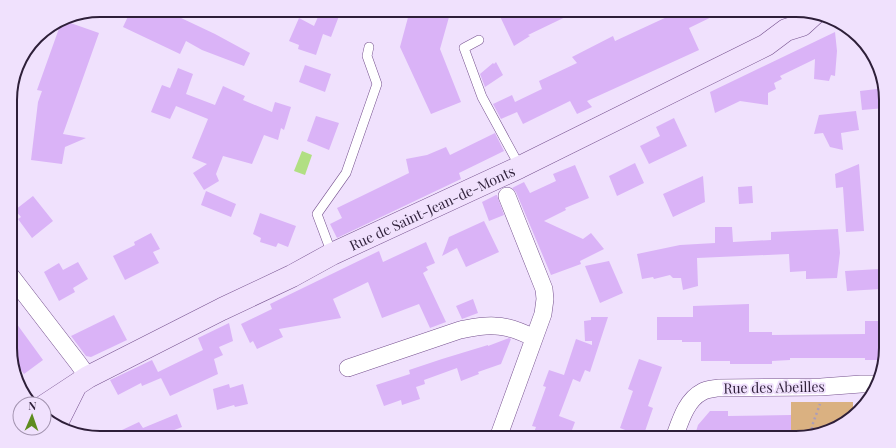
<svg xmlns="http://www.w3.org/2000/svg" width="896" height="448" font-family="'Playfair Display',serif">
  <style>
    .green { fill: #dab181 }
    .water { fill: #b1df83 }
    .building { fill: #dab3f7 }
    .lines { fill: none; stroke-linecap: round; stroke-linejoin: round }
    .lane-casing { stroke: #76528f; stroke-width: 10 }
    .street-casing { stroke: #76528f; stroke-width: 18 }
    .secondary-casing { stroke: #76528f; stroke-width: 23 }
    .path { stroke: #ac9db9; stroke-width: 2.5; stroke-dasharray: 2 3; stroke-linecap: butt }
    .lane { stroke: #fff; stroke-width: 9 }
    .street { stroke: #fff; stroke-width: 17 }
    .secondary { stroke: #f1e1fd; stroke-width: 22 }
    .labels { text-anchor: middle; dominant-baseline: central; stroke-width: 4; stroke-linejoin: round; paint-order: stroke }
    .street-label { font-size: 14px; fill: #2e1f39; stroke: #f0e1fd }
    .rim { fill: none; stroke: #2e1f39; stroke-width: 2 }
  </style>
  <rect width="100%" height="100%" fill="#f0e1fd"/>
  <path class="green" d="M791 402H853V415L846 423 802 438H791Z"/>
  <path class="water" d="M302 151 312 155 305 175 294 171Z"/>
  <path class="building" d="M131 10H167L180 16 179 17 215 34 250 53 244 66 202 50 186 41 180 54 123 27Z
    M321 10 339 16 331 37 323 34 316 55 298 49 299 45 289 41 299 18 314 26Z
    M410 10H451L440 49 461 102 431 114 400 47Z
    M497 10H580L528 35 530 36 514 46Z
    M682 10H726L689 28 699 50 587 101 592 107 577 114 570 101 523 124 517 112 501 119 493 104 512 95 515 102 542 89 539 81 577 63 572 57 613 36 615 41Z
    M62 20 99 33 63 134 86 138 65 147 62 164 31 160 38 102 42 91 37 90Z
    M835 32 837 51 835 76 831 75 829 81 814 79 815 59 780 76 782 79 774 83 776 89 768 93V105L740 101 715 113 710 92Z
    M496 62 503 75 485 87 480 74 493 63 494 64Z
    M305 65 331 74 325 92 299 82Z
    M178 68 193 74 186 94 215 105 223 86 245 96 243 100 272 112 275 102 291 107 284 130 281 128 278 140 264 135 252 164 223 156 216 174 219 181 204 190 193 173 207 164 192 158 208 119 176 106 170 119 151 112 162 85 170 88Z
    M885 88V108L862 110 860 91Z
    M856 111 859 130 841 133 843 150 830 147 823 133 814 134 819 115Z
    M316 116 339 123 329 150 307 141Z
    M674 118 687 146 649 164 640 146 660 136 656 127Z
    M495 133 504 151 459 173 461 179 337 238 330 224 342 218 337 208 409 173 406 159 427 155 446 147 450 155Z
    M635 163 644 183 617 196 609 176Z
    M859 164 864 231 846 232 843 187 836 188 835 174Z
    M575 165 589 198 565 208 566 210 544 221 583 239 591 233 604 249 580 261 581 264 551 275 516 192 512 188 524 182 530 193 556 181 553 174Z
    M703 176 705 202 673 217 663 194Z
    M752 186 753 203 739 204 738 187Z
    M206 191 236 204 231 217 201 205Z
    M496 195H497L504 215 489 221 482 202Z
    M33 196 53 221 32 238 18 219 21 217 15 210Z
    M260 213 296 226 288 247 278 243 276 247 260 242 261 238 253 234Z
    M484 221 499 252 466 267 457 248 442 256 449 237Z
    M715 227H732L733 242 771 240V232L838 229 840 253 837 278 806 279V271L790 272 789 254 697 258 698 286 683 290 681 278H673L670 275 654 279 653 277 642 279 637 254 680 245 715 243Z
    M151 233 160 249 153 252 159 263 125 280 113 256 135 245 134 242Z
    M426 242 435 263 426 267 428 270 423 273 446 322 430 328 419 304 382 318 368 282 333 299 341 318 279 329 283 337 257 349 253 341 250 343 241 324 272 309 270 304 379 251 383 262Z
    M609 261 623 293 600 303 585 266Z
    M78 262 88 279 73 288 75 292 59 301 44 272 59 263 63 270Z
    M879 269 881 289 847 291 845 271Z
    M473 299 478 313 462 319 456 306Z
    M749 304V332H772V335L865 334V321H883V338H886V348L883 360H865V358H790V360L772 361V364H730V361H701V342H682V340H657V317H693V306Z
    M114 315 127 340 91 357 86 356 71 336Z
    M11 316 43 360 24 374 11 357Z
    M591 317H608L590 372 585 370 580 382 573 379 559 416 575 422 569 438H532L536 427 532 426 546 387 543 386 549 370 564 375 576 339 592 345V341H585L584 321 591 320Z
    M229 323 233 341 219 347 223 355 214 359 218 374 170 396 158 372 203 350 198 338Z
    M509 338 511 339 501 364 478 372 479 374 461 381 457 368 424 380 425 384 416 387 420 399 402 405 401 400 384 406 376 385 410 374 409 370 442 359 488 345V346Z
    M639 359 662 367 648 406 653 408 643 437 620 428 633 391 628 389Z
    M152 360 161 378 142 386 141 383 118 395 110 380Z
    M229 384 230 388 243 384 248 404 235 407 234 405 217 410 213 389Z
    M710 411H728V416L791 415V438H694L698 425Z
    M177 414 182 427 154 438H105L139 422 143 428Z"/>
  <g class="lines">
    <g class="lane-casing">
      <path id="lane" d="M479 40 464 48 482 97 520 167
        M332 254 317 214 346 173 377 84 367 56 369 47"/>
    </g>
    <g class="street-casing">
      <path id="street" d="M11 276 78 363 88 377
        M348 368 460 330C471 328 483 325 495 326 508 326 522 332 534 338
        M498 438 543 314 545 299 544 289 507 196
        M674 438C680 422 686 400 702 392 707 389 713 389 718 388L821 387 861 384H878"/>
    </g>
    <g class="secondary-casing">
      <path id="secondary" d="M44 406 88 377 222 309 292 276 332 254 520 167 766 45 786 30 802 25 814 14
        M56 425 75 387"/>
    </g>
    <path class="path" d="M812 434V426L820 404"/>
    <use href="#lane" class="lane"/>
    <use href="#street" class="street"/>
    <use href="#secondary" class="secondary"/>
  </g>
  <g class="labels">
    <g class="street-label">
      <text transform="translate(432 208) rotate(-25)">Rue de Saint-Jean-de-Monts</text>
      <text transform="translate(774 387) rotate(-1)">Rue des Abeilles</text>
    </g>
  </g>
  <path d="M0 0H896V448H0ZM100 17H796A83 83 0 0 1 879 100V348A83 83 0 0 1 796 431H100A83 83 0 0 1 17 348V100A83 83 0 0 1 100 17Z" fill="#f0e1fd" fill-rule="evenodd"/>
  <path class="rim" d="M100 17H796A83 83 0 0 1 879 100V348A83 83 0 0 1 796 431H100A83 83 0 0 1 17 348V100A83 83 0 0 1 100 17Z"/>
  <g transform="translate(32 416) rotate(2)"><circle r="19" fill="#f0e1fd" stroke="#a293af"/>
  <path d="M0-3L7 15L0 10L-7 15Z" fill="#5e8c1f"/>
  <text y="-6" font-size="11" font-weight="bold" text-anchor="middle" fill="#2e1f39">N</text>
  </g>
</svg>
